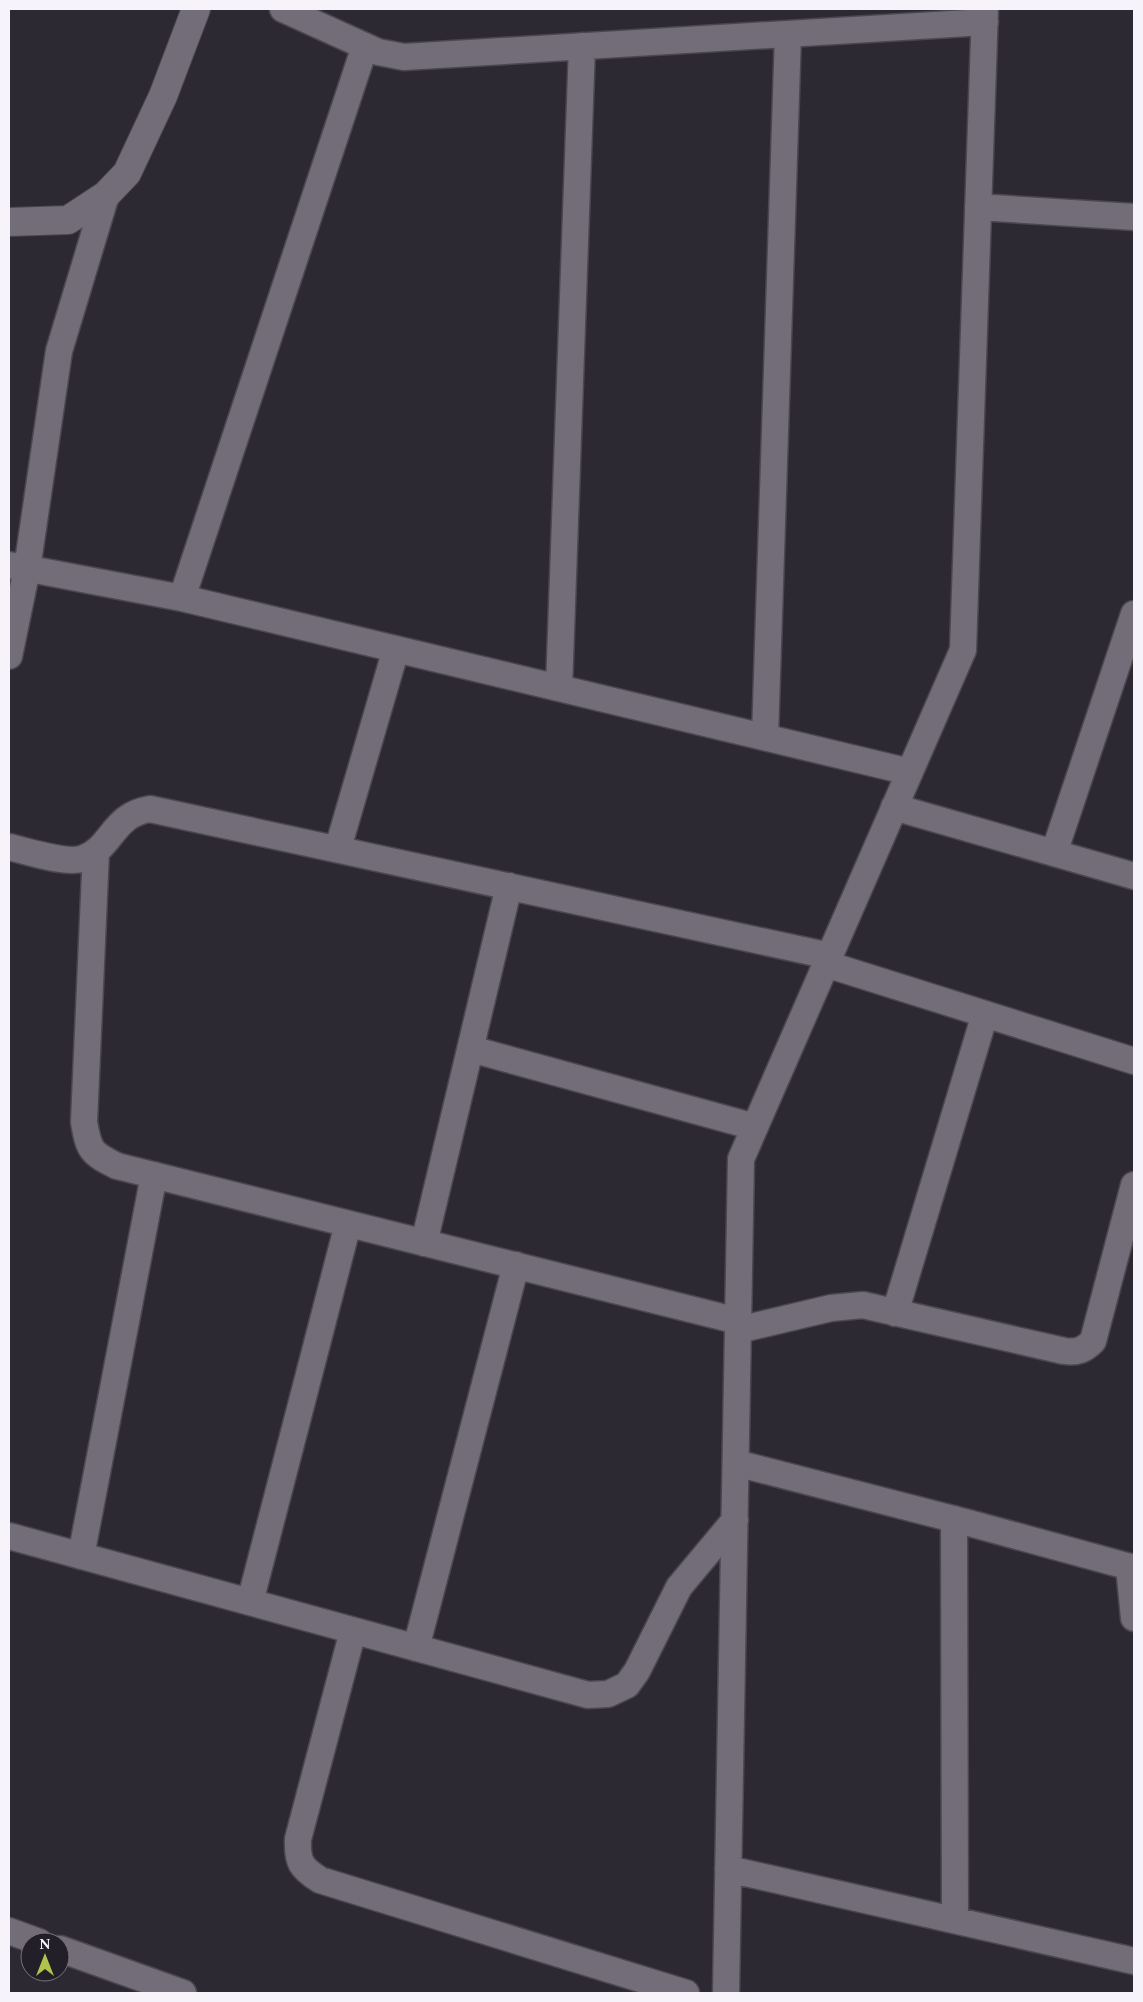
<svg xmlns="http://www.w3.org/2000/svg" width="1143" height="2002" font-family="Spectral,serif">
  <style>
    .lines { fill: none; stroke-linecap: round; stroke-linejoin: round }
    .minor-casing { stroke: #4b4750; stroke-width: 29 }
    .tertiary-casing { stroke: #4b4750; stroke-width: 30 }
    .minor { stroke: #726d78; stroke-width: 26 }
    .tertiary { stroke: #726d78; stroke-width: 28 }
  </style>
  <rect width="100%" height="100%" fill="#2d2932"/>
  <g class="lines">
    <g class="minor-casing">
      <path id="minor" d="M283 9 378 52 404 57 985 22
        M978 207 1134 217
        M9 565 182 598 910 772
        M182 598 365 46
        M9 656 27 569 59 351 106 195
        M559 688 582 46
        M765 737 788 34
        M894 807 1134 876
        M9 847C27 851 67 865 84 858 113 847 112 815 150 809L830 956
        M338 848 396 649
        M96 851 84 1122C89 1151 91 1153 117 1166L738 1321
        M1054 853 1134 614
        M826 964 1134 1061
        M471 1049 755 1127
        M424 1243 509 886
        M895 1313 985 1014
        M738 1330 831 1308 863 1305 1064 1351C1077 1353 1084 1350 1093 1341L1134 1185
        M736 1463 969 1523 1134 1568
        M954 1519 955 1920
        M9 1536 588 1695 608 1694 627 1685 637 1671 679 1587 735 1520
        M81 1556 154 1175
        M1129 1567 1134 1618
        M250 1602 348 1224
        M353 1631 298 1839C297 1862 301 1868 320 1880L686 1993
        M416 1648 516 1265
        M728 1869 1134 1961
        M9 1931 39 1942
        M60 1949 183 1993
        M726 1993 741 1159 963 650 985 9"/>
    </g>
    <g class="tertiary-casing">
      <path id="tertiary" d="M9 222 68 220 106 195 127 173 163 96 196 9"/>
    </g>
    <use href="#minor" class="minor"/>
    <use href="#tertiary" class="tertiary"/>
  </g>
  <rect width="1143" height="2002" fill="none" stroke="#f6f3fa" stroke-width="20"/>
  <g transform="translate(45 1957)"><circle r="24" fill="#231f28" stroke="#77747c"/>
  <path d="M0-4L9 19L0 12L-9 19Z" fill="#b2c34c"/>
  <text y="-8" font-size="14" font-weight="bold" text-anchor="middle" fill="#f6f3fa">N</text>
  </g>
</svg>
